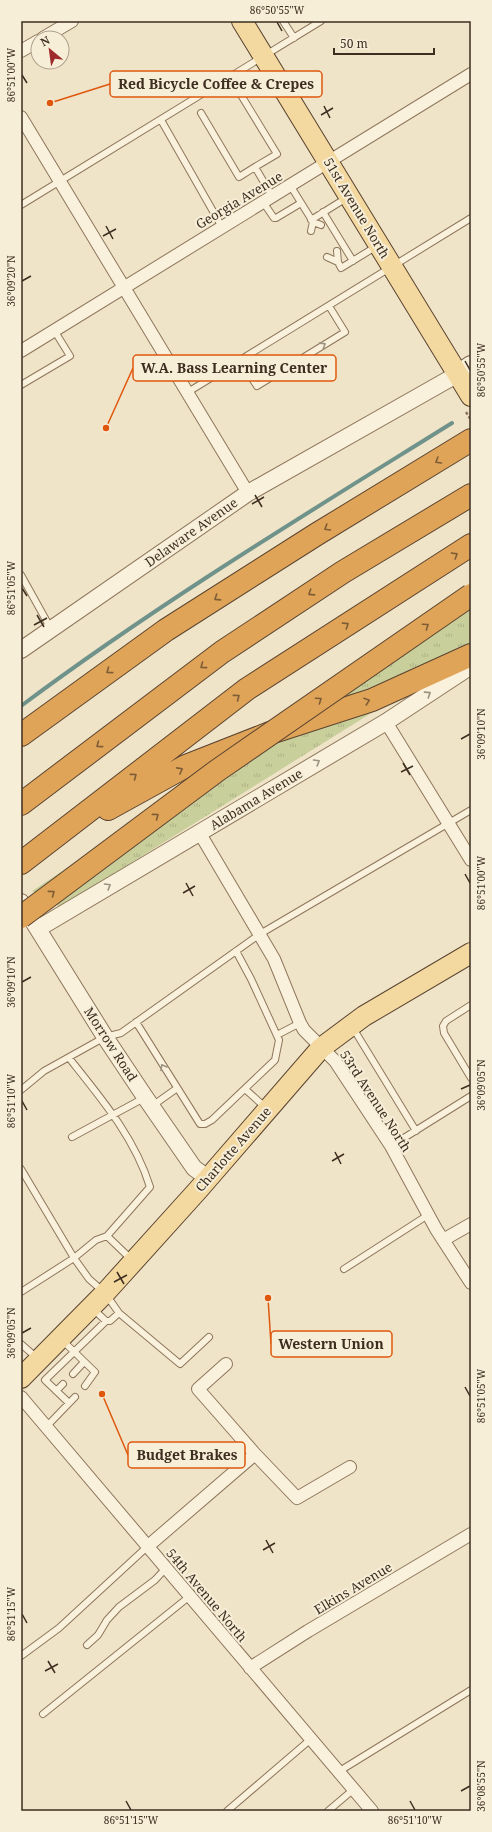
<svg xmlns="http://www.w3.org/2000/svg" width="492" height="1832" font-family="'Noto Serif',serif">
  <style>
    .grass { fill: url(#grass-tufts) }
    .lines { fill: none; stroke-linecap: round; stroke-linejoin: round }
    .stream { stroke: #6f938a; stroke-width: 4 }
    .service-casing { stroke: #8d765c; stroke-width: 8 }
    .minor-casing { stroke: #8d765c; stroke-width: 14 }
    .tertiary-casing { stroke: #8d765c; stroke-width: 18 }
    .secondary-casing { stroke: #6f573f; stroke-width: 20 }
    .primary-casing { stroke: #5b4430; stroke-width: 22 }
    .motorway-casing { stroke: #5b4430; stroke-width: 24 }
    .path { stroke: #8d765c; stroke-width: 2.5; stroke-dasharray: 3 2; stroke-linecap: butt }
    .service { stroke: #faf1dc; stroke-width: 6 }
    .minor { stroke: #faf1dc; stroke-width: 12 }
    .tertiary { stroke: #faf1dc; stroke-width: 16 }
    .secondary { stroke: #faf1dc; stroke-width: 18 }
    .primary { stroke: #f3d9a0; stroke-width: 20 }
    .motorway { stroke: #e0a458; stroke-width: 22 }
    .motorway-bridge-casing { stroke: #5b4430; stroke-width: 24; stroke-linecap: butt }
    .motorway-bridge { stroke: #e0a458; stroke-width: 22 }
    .oneway { stroke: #9c907e }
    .oneway2 { stroke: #7e5d36 }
    .ticks { fill: none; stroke: #3d2e20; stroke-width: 1.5 }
    .labels { text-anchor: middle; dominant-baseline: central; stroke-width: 4; stroke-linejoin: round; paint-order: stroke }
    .street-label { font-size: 13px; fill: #3d2e20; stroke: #f7eed8 }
    .leader { fill: none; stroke: #df570d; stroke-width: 1.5 }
    .callout-dot { fill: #df570d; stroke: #f7eed8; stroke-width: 1.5 }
    .callout { fill: #f7eed8; stroke: #df570d; stroke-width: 1.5 }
    .callout-label { font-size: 14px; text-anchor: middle; font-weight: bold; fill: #3d2e20 }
    .neatline { fill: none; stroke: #3d2e20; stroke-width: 1.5 }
    .ticks-label { font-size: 10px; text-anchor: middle; fill: #3d2e20 }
  </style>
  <defs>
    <pattern id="grass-tufts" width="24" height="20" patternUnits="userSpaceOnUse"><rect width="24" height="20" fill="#c9cf9b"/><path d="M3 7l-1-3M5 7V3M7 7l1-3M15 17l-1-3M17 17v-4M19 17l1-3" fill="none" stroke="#aeb285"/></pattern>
  </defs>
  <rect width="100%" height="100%" fill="#f0e4c8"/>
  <path class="grass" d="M471 603V651L60 907 32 891Z"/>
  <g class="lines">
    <path class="stream" d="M21 706C159 603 306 514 452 423"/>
    <g class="service-casing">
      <path id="service" d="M283 21 294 38
        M230 77 277 154 255 167 272 196
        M201 113 239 177 255 167
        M161 120 222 227
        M290 185 313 222 311 231
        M263 202 274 218H276L301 203
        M21 205 321 21
        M323 212 353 261
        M311 220 348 197
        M313 222 321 225
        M327 257 338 262 337 251
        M338 262 341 268 377 246
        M240 360 257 386 345 332 329 306
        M21 385 70 356 54 330
        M188 392 471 218
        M21 575 51 629
        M471 1005 446 1021 443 1026 444 1033 471 1078
        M136 1022 200 1124H205L212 1120 275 1060 279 1040 251 979 236 951
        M353 1028 416 1131
        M277 1035 300 1023
        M69 1058C101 1098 135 1138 150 1187L107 1236 132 1260
        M245 1089 266 1108
        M21 1090 44 1071 105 1037 121 1033 260 934 471 810
        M152 1106 176 1089
        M72 1137 144 1098
        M391 1146 471 1096
        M21 1169 74 1258 21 1292
        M107 1236 96 1240 74 1258 89 1279 105 1293 119 1313 180 1364 209 1337
        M344 1269 428 1215
        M106 1321H110L119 1313
        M63 1341 95 1372 85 1386
        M21 1344 37 1358
        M73 1374 84 1362
        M56 1391 63 1384
        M69 1403 45 1380 106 1321 93 1309
        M46 1427 75 1397
        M87 1645 98 1635 107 1620 119 1607 155 1580 166 1568
        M21 1656 59 1628 147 1547
        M43 1714 190 1596
        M338 1772 471 1690
        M227 1811 311 1739
        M328 1811 354 1789"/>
    </g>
    <g class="minor-casing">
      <path id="minor" d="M43 38 72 21
        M21 51 38 41
        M21 117 248 493
        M21 351 471 74
        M386 722 471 860
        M199 832 274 959 300 1023 304 1030 335 1061 391 1146 436 1229 471 1283
        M443 1240 471 1224
        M226 1364 198 1389 255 1454
        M21 1397 372 1811
        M147 1547 255 1454 297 1498 350 1467
        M250 1668 308 1631 471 1534"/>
    </g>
    <g class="tertiary-casing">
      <path id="tertiary" d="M21 650 248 493 458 374
        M21 902 105 1037 145 1097 194 1168 209 1179
        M39 928 386 722 471 666"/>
    </g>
    <g class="secondary-casing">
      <path id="secondary" d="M458 374 471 365"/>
    </g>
    <g class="primary-casing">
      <path id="primary" d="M242 21 471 396
        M21 1378 105 1293 198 1190 321 1048 364 1016 471 953"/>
    </g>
    <g class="motorway-casing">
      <path id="motorway" d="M21 735 166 630 317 534 471 440
        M21 804 222 652 343 572 471 495
        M108 809 186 766 270 733 372 700 471 655
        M21 863 247 689 471 545"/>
    </g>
    <path class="path" d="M466 412 471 420"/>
    <use href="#service" class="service"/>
    <use href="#minor" class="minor"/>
    <use href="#tertiary" class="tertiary"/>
    <use href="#secondary" class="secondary"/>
    <use href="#primary" class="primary"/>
    <use href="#motorway" class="motorway"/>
    <g class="motorway-bridge-casing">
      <path id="motorway-bridge" d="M21 917 218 770 471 595"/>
    </g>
    <use href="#motorway-bridge" class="motorway-bridge"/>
  </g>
  <defs><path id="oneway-chevron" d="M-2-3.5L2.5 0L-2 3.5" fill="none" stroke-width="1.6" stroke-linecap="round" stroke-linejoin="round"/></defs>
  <g class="oneway">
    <use href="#oneway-chevron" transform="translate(323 345) rotate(-32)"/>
    <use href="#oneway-chevron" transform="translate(428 694) rotate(-33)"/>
    <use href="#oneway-chevron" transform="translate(317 762) rotate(-31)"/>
    <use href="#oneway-chevron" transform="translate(108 886) rotate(-31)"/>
    <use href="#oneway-chevron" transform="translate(163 1067) rotate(-121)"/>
  </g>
  <g class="oneway2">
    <use href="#oneway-chevron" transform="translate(438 461) rotate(149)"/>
    <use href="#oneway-chevron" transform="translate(327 528) rotate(149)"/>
    <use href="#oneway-chevron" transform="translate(455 555) rotate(-32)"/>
    <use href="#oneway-chevron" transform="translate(311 593) rotate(147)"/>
    <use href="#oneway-chevron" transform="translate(217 598) rotate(147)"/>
    <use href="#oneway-chevron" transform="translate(346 625) rotate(-33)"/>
    <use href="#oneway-chevron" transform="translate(426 626) rotate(-35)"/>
    <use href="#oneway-chevron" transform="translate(203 666) rotate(143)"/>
    <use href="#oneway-chevron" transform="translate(109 671) rotate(144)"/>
    <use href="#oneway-chevron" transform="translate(237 697) rotate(-37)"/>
    <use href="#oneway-chevron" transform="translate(319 700) rotate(-35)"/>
    <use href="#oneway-chevron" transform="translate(367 701) rotate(-19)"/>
    <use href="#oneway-chevron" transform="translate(99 745) rotate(143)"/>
    <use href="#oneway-chevron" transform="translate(180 770) rotate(-28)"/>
    <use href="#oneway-chevron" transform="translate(134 776) rotate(-37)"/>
    <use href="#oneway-chevron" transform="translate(156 816) rotate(-37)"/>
    <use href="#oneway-chevron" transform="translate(52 893) rotate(-37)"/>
  </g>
  <path class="ticks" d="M277 22 282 31M22 75 27 83M324 106 330 118M321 115 333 108M106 226 113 239M103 236 116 229M22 281 31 276M465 361 470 370M255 495 262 507M252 504 264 497M22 588 27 596M37 615 44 627M34 625 47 618M461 739 470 734M403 763 410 775M401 772 413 766M465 874 470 883M186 883 193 896M183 893 195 886M22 982 31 977M461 1089 470 1085M22 1101 27 1110M335 1152 341 1164M332 1161 344 1154M117 1272 124 1284M114 1282 127 1275M22 1333 31 1328M465 1387 470 1396M266 1540 273 1553M263 1550 275 1543M22 1614 27 1623M48 1661 55 1673M45 1671 58 1664M461 1791 470 1786M126 1801 131 1810M410 1801 415 1810"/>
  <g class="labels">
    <g class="street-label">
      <text transform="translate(239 200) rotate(-31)">Georgia Avenue</text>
      <text transform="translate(357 208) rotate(59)">51st Avenue North</text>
      <text transform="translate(191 532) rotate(-35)">Delaware Avenue</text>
      <text transform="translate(256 799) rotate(-31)">Alabama Avenue</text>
      <text transform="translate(111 1044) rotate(57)">Morrow Road</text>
      <text transform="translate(376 1101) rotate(57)">53rd Avenue North</text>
      <text transform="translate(233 1149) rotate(-49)">Charlotte Avenue</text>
      <text transform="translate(353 1588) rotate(-31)">Elkins Avenue</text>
      <text transform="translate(207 1595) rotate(50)">54th Avenue North</text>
    </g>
  </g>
  <path class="leader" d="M50 103L110 84M106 428L133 368M268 1298L271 1344M102 1394L128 1455"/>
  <g class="callout-dot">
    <circle cx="50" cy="103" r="4"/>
    <circle cx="106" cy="428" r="4"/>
    <circle cx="268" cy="1298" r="4"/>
    <circle cx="102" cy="1394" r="4"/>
  </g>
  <g class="callout">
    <rect x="110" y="71" width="212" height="26" rx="4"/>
    <rect x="133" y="355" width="203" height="26" rx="4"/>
    <rect x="271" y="1331" width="121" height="26" rx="4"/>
    <rect x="128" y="1442" width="117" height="26" rx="4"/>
  </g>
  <g class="callout-label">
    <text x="216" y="89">Red Bicycle Coffee &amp; Crepes</text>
    <text x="234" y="373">W.A. Bass Learning Center</text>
    <text x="331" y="1349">Western Union</text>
    <text x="187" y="1460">Budget Brakes</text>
  </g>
  <rect width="492" height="1832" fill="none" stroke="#f7eed8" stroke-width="44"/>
  <g transform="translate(50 50) rotate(331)"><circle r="19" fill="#f7eed8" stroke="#ada18e"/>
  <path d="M0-3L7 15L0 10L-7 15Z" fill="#9e2a2b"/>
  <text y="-6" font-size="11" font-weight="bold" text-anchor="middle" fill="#3d2e20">N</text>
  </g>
  <path d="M334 48v6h100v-6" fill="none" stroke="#3d2e20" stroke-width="2"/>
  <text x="340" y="48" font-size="12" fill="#3d2e20" stroke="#f7eed8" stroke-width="3" paint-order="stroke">50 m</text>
  <rect x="22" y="22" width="448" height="1788" class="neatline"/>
  <g class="ticks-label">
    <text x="277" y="14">86°50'55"W</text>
    <text transform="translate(11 75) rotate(-90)" y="4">86°51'00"W</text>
    <text transform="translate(11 281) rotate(-90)" y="4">36°09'20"N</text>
    <text transform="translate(481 370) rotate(-90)" y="4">86°50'55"W</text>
    <text transform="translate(11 588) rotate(-90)" y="4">86°51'05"W</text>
    <text transform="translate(481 734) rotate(-90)" y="4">36°09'10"N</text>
    <text transform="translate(481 883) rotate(-90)" y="4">86°51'00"W</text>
    <text transform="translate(11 982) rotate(-90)" y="4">36°09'10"N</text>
    <text transform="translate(481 1085) rotate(-90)" y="4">36°09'05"N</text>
    <text transform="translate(11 1101) rotate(-90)" y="4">86°51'10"W</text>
    <text transform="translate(11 1333) rotate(-90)" y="4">36°09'05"N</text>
    <text transform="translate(481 1396) rotate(-90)" y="4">86°51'05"W</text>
    <text transform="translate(11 1614) rotate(-90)" y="4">86°51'15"W</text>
    <text transform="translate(481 1786) rotate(-90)" y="4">36°08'55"N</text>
    <text x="131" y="1824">86°51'15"W</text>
    <text x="415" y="1824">86°51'10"W</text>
  </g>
</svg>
